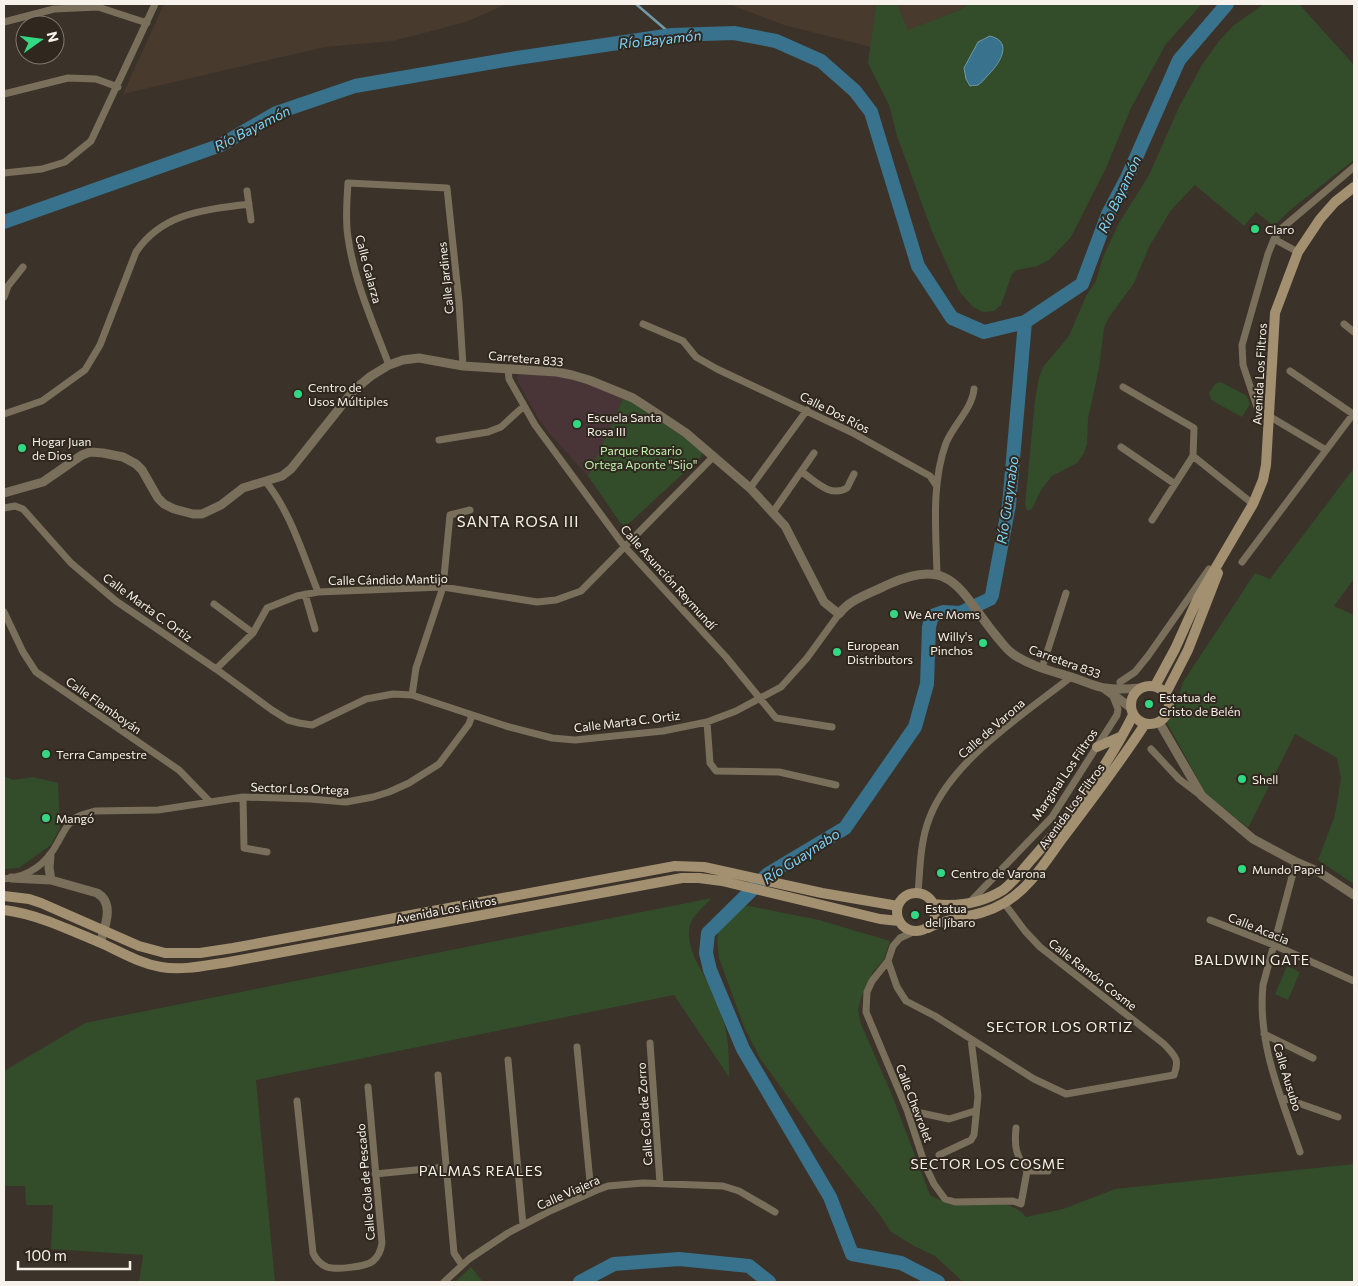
<svg xmlns="http://www.w3.org/2000/svg" width="1358" height="1286" font-family="Commissioner,sans-serif">
  <style>
    .built { fill: #483a2c }
    .education { fill: #493538 }
    .green { fill: #334c2a }
    .water { fill: #38728c; stroke: #7298a9 }
    .lines { fill: none; stroke-linecap: round; stroke-linejoin: round }
    .stream { stroke: #7298a9; stroke-width: 2.5 }
    .river { stroke: #38728c; stroke-width: 14 }
    .minor { stroke: #7a6f5b; stroke-width: 7 }
    .tertiary { stroke: #7a6f5b; stroke-width: 9 }
    .secondary { stroke: #a29070; stroke-width: 10 }
    .poi-dot { fill: #32d882; stroke: #30281f; stroke-width: 2 }
    .labels { text-anchor: middle; dominant-baseline: central; stroke-width: 4; stroke-linejoin: round; paint-order: stroke }
    .poi-label { font-size: 12px; fill: #f8f2ec; stroke: #30281f; text-anchor: start }
    .street-label { font-size: 12px; fill: #f8f2ec; stroke: #30281f }
    .park-label { font-size: 12px; fill: #c1f3b0; stroke: #30281f }
    .water-label { font-size: 14px; font-style: italic; fill: #7cd5fd; stroke: #30281f }
    .neighbourhood-label { font-size: 14px; letter-spacing: 1px; fill: #f8f2ec; stroke: #30281f }
    .quarter-label { font-size: 15px; letter-spacing: 1px; fill: #f8f2ec; stroke: #30281f }
  </style>
  <rect width="100%" height="100%" fill="#3b3229"/>
  <path class="built" d="M164 4H507L466 22 393 41 325 47 123 94Z
    M728 4H876L871 47 784 25Z
    M897 4H969L957 11 908 31Z"/>
  <path class="education" d="M519 374 552 375 571 378 624 396 588 476 549 433 537 416 518 382 517 377Z"/>
  <path class="green" d="M876 4H897L908 30 957 11 969 4H1202L1166 44 1131 108 1106 168 1071 237 1049 260 1038 266 1017 270 1012 274 1001 305 994 311 982 312 972 306 959 291 933 234 897 136 889 105 868 63Z
    M1264 4H1299L1354 65V160L1290 210 1274 226 1256 212 1244 226 1195 185 1171 210 1149 247 1134 283 1108 319 1104 328 1099 368 1088 419 1087 444 1084 453 1077 463 1052 476 1041 490 1032 509 1027 511 1025 504 1035 400 1039 377 1043 367 1069 336 1086 296 1096 281 1103 257 1119 223 1149 175 1179 107 1202 65 1219 41 1234 25Z
    M1221 382 1247 396 1250 404 1242 417 1211 400 1209 393 1215 384Z
    M624 396 698 447 702 452 701 457 624 528 588 476Z
    M1354 468V579L1334 606 1354 615V884L1318 860 1334 818 1337 804 1341 778 1337 758 1295 734 1248 828 1206 794 1167 723 1175 708 1183 682 1255 573 1270 579Z
    M4 776 13 780 33 777 58 783 60 828 51 845 19 868 4 869Z
    M712 898C704 906 693 915 690 925 685 947 699 965 708 983 714 994 719 1007 723 1019 729 1038 729 1058 729 1077L674 995 256 1080 275 1282H139L143 1255 51 1249 53 1205H26L25 1186H4V1071L85 1023Z
    M739 904 819 920 890 941 884 959 873 972 862 995 858 1010 861 1024 892 1095 930 1195C959 1214 1002 1188 1026 1217L1063 1209 1115 1189 1354 1164V1282H963L935 1256 914 1246 891 1232 880 1215 820 1141 761 1060 744 1027 719 958 717 939 719 924 722 919Z
    M1287 966 1300 972 1288 1000 1275 994Z
    M471 1267 483 1282H455Z"/>
  <path class="water" d="M990 36C1015 42 998 66 987 76 985 79 981 83 978 85 976 86 973 85 970 86L966 79 964 68 978 42Z"/>
  <g class="lines">
    <path class="stream" d="M636 4 672 35"/>
    <path class="river" d="M4 222 221 145 276 113 355 86 517 58 672 35 734 33 776 41 821 61 855 91 871 112 918 266 952 318 984 332 1025 322 1082 284 1108 214 1127 178 1179 60 1227 4
      M580 1282 614 1264 679 1259 749 1266 769 1282
      M938 1282 901 1263 852 1254 830 1197 743 1049 710 970 706 953 708 933 768 874 845 828 915 727 927 684 929 627 932 616 943 612 960 613 990 599 992 595 1009 505 1025 322"/>
    <path class="minor" d="M4 22 54 9 98 7 147 23
      M4 94 68 78 96 79 118 87
      M4 173 42 169 65 162 91 141 155 4
      M247 191 251 220
      M1274 239 1298 252
      M4 297 8 286 23 267
      M643 324 683 341 696 357 717 369 851 432 930 476 936 485
      M1344 324 1354 332
      M389 365C373 323 354 281 348 237 345 220 347 200 348 183L447 188 459 302 463 366
      M508 369 509 379 535 425 624 546 726 657 776 718 832 727
      M1290 371 1353 414
      M1123 387 1194 428 1193 456 1253 504
      M1257 407 1243 365 1242 345 1268 254 1274 239 1281 229 1354 167
      M4 414 42 401 85 370 100 345 136 252C163 212 206 210 249 204
      M1269 416 1326 450
      M439 440 488 432 501 427 524 406
      M1121 447 1175 484
      M802 472C815 481 830 498 847 488L854 474
      M266 482C291 513 303 555 318 592
      M750 488 807 410
      M4 508 15 506 23 509 71 563 116 601 216 669 272 710 288 720 299 723 312 725 366 699 393 694 412 695 506 726 552 738 575 740 663 731 707 722 736 711 781 687 807 658 839 614
      M773 512 814 453
      M1152 520 1193 456
      M1242 562 1354 413
      M937 574C936 531 931 484 946 443 954 424 972 409 974 389
      M305 594 315 629
      M214 604 253 633
      M4 612 23 652 36 672 179 770 210 802
      M1042 668 1066 593
      M216 669 253 633 267 608 297 596 318 592 443 587 537 602 556 600 581 591 713 457
      M1120 682 1135 672 1148 656 1209 569
      M412 695 416 668 443 587 450 515 470 510
      M707 722 710 763 716 771 779 772 836 785
      M1151 749 1179 779 1200 795
      M243 797 244 848 267 852
      M1296 862 1263 985C1257 1043 1281 1097 1300 1152
      M4 879C29 877 47 863 58 842 63 833 68 822 77 817 82 814 89 813 95 811L158 810 243 797 310 799 346 802 373 797 389 792 409 783 439 764 469 724 472 715
      M918 893C920 870 920 847 927 825 946 763 1023 715 1071 677
      M969 903 1052 817 1117 715 1118 709 1112 694
      M1210 920 1274 945 1354 981
      M913 932 900 938 893 946 888 961 872 981 867 992 866 1012 907 1110 925 1165 934 1184 945 1199 955 1202 1013 1201 1021 1204 1027 1171H1048
      M888 961 897 987 906 1001 935 1016 1034 1079 1066 1094 1174 1075C1180 1059 1175 1056 1164 1044L1040 947 1025 931 1004 903
      M1264 1034 1313 1058
      M650 1043 660 1183
      M577 1047 591 1192
      M508 1060 523 1225
      M438 1075 454 1253 462 1265
      M1281 1097 1338 1117
      M297 1101 313 1253C316 1260 320 1264 327 1267 335 1270 366 1267 373 1261 379 1256 381 1250 382 1243L368 1087
      M907 1110 949 1119 975 1111
      M1016 1128C1014 1147 1016 1155 1027 1171
      M939 1155 971 1140 974 1135 978 1096 971 1039
      M375 1174 446 1167
      M444 1282 469 1259 508 1233 550 1211 597 1190 608 1186 643 1183 723 1186 739 1191 775 1212"/>
    <path class="tertiary" d="M4 493 43 482 82 455 90 452 103 453 123 457 136 464 142 470 158 498 164 504 174 509 193 514H202L221 505 243 488 282 476 291 469 354 390 371 376 389 365 403 360 419 358 463 366 557 372 572 375 589 380 633 398 653 411 686 433 750 488 785 526 824 602 839 614C850 599 871 593 887 585 954 554 960 593 997 637 1002 643 1007 650 1013 654 1031 667 1056 672 1077 679 1086 682 1096 687 1105 688 1117 690 1129 689 1140 688
      M1105 689 1130 707
      M1159 722 1202 796 1253 839 1296 862 1319 872 1354 895
      M50 856 49 868 51 880
      M11 878 51 880 97 893C115 903 105 927 100 943"/>
    <path class="secondary" d="M1131 705a19 19 0 1 1 38 0a19 19 0 1 1-38 0Z
      M1155 686 1175 649 1198 598 1253 504 1263 480 1266 465 1275 313 1298 252 1320 219 1335 202 1354 187
      M1166 693 1188 650 1218 573
      M1097 747 1122 736
      M897 912a19 19 0 1 1 38 0a19 19 0 1 1-38 0Z
      M4 896 29 899 41 903 139 946 165 953H200L233 948 675 866 704 867 822 893 898 906
      M933 904C957 907 982 903 1003 890 1014 882 1023 869 1032 859 1071 815 1107 768 1133 715
      M4 910C37 914 70 930 101 943 121 952 139 963 161 967 183 971 207 965 229 962L682 878H699L722 881 880 919 899 921
      M928 928C953 915 977 919 1004 903 1029 889 1045 862 1062 839 1091 801 1119 764 1145 724"/>
  </g>
  <g class="poi-dot">
    <circle cx="1255" cy="229" r="5"/>
    <circle cx="298" cy="394" r="5"/>
    <circle cx="577" cy="424" r="5"/>
    <circle cx="22" cy="448" r="5"/>
    <circle cx="894" cy="614" r="5"/>
    <circle cx="983" cy="643" r="5"/>
    <circle cx="837" cy="652" r="5"/>
    <circle cx="1149" cy="704" r="5"/>
    <circle cx="46" cy="754" r="5"/>
    <circle cx="1242" cy="779" r="5"/>
    <circle cx="46" cy="818" r="5"/>
    <circle cx="1242" cy="869" r="5"/>
    <circle cx="941" cy="873" r="5"/>
    <circle cx="915" cy="915" r="5"/>
  </g>
  <g class="labels">
    <g class="poi-label">
      <text x="1265" y="229">Claro</text>
      <text x="308" y="387">Centro de<tspan x="308" dy="14">Usos Múltiples</tspan></text>
      <text x="587" y="417">Escuela Santa<tspan x="587" dy="14">Rosa III</tspan></text>
      <text x="32" y="441">Hogar Juan<tspan x="32" dy="14">de Dios</tspan></text>
      <text x="904" y="614">We Are Moms</text>
      <text x="973" y="636" text-anchor="end">Willy's<tspan x="973" dy="14">Pinchos</tspan></text>
      <text x="847" y="645">European<tspan x="847" dy="14">Distributors</tspan></text>
      <text x="1159" y="697">Estatua de<tspan x="1159" dy="14">Cristo de Belén</tspan></text>
      <text x="56" y="754">Terra Campestre</text>
      <text x="1252" y="779">Shell</text>
      <text x="56" y="818">Mangó</text>
      <text x="1252" y="869">Mundo Papel</text>
      <text x="951" y="873">Centro de Varona</text>
      <text x="925" y="908">Estatua<tspan x="925" dy="14">del Jíbaro</tspan></text>
    </g>
    <g class="street-label">
      <text transform="translate(369 269) rotate(75)">Calle Galarza</text>
      <text transform="translate(445 278) rotate(-96)">Calle Jardines</text>
      <text transform="translate(526 358) rotate(5)">Carretera 833</text>
      <text transform="translate(1259 374) rotate(-87)">Avenida Los Filtros</text>
      <text transform="translate(835 412) rotate(27)">Calle Dos Ríos</text>
      <text transform="translate(669 577) rotate(48)">Calle Asunción Reymundí</text>
      <text transform="translate(388 579) rotate(-1)">Calle Cándido Mantijo</text>
      <text transform="translate(148 607) rotate(36)">Calle Marta C. Ortiz</text>
      <text transform="translate(1065 661) rotate(20)">Carretera 833</text>
      <text transform="translate(104 705) rotate(35)">Calle Flamboyán</text>
      <text transform="translate(627 721) rotate(-7)">Calle Marta C. Ortiz</text>
      <text transform="translate(991 728) rotate(-41)">Calle de Varona</text>
      <text transform="translate(1064 774) rotate(-56)">Marginal Los Filtros</text>
      <text transform="translate(300 788) rotate(2)">Sector Los Ortega</text>
      <text transform="translate(1071 806) rotate(-54)">Avenida Los Filtros</text>
      <text transform="translate(446 909) rotate(-11)">Avenida Los Filtros</text>
      <text transform="translate(1259 928) rotate(22)">Calle Acacia</text>
      <text transform="translate(1093 974) rotate(38)">Calle Ramón Cosme</text>
      <text transform="translate(1288 1077) rotate(73)">Calle Ausubo</text>
      <text transform="translate(915 1103) rotate(69)">Calle Chevrolet</text>
      <text transform="translate(644 1114) rotate(-94)">Calle Cola de Zorro</text>
      <text transform="translate(365 1182) rotate(-95)">Calle Cola de Pescado</text>
      <text transform="translate(568 1192) rotate(-24)">Calle Viajera</text>
    </g>
    <g class="park-label">
      <text x="641" y="450">Parque Rosario<tspan x="641" dy="14">Ortega Aponte "Sijo"</tspan></text>
    </g>
    <g class="water-label">
      <text transform="translate(660 39) rotate(-6)">Río Bayamón</text>
      <text transform="translate(252 128) rotate(-27)">Río Bayamón</text>
      <text transform="translate(1119 194) rotate(-65)">Río Bayamón</text>
      <text transform="translate(1007 500) rotate(-82)">Río Guaynabo</text>
      <text transform="translate(801 856) rotate(-33)">Río Guaynabo</text>
    </g>
    <g class="neighbourhood-label">
      <text x="1252" y="959">BALDWIN GATE</text>
      <text x="1060" y="1026">SECTOR LOS ORTIZ</text>
      <text x="988" y="1163">SECTOR LOS COSME</text>
      <text x="481" y="1170">PALMAS REALES</text>
    </g>
    <g class="quarter-label">
      <text x="518" y="521">SANTA ROSA III</text>
    </g>
  </g>
  <rect width="1358" height="1286" fill="none" stroke="#f8f2ec" stroke-width="10"/>
  <g transform="translate(40 40) rotate(76)"><circle r="24" fill="#30281f" stroke="#807971"/>
  <path d="M0-4L9 19L0 12L-9 19Z" fill="#32d882"/>
  <text y="-8" font-size="14" font-weight="bold" text-anchor="middle" fill="#f8f2ec">N</text>
  </g>
  <path d="M18 1261v8h112v-8" fill="none" stroke="#f8f2ec" stroke-width="2.5"/>
  <text x="25" y="1261" font-size="15" fill="#f8f2ec" stroke="#30281f" stroke-width="4" paint-order="stroke">100 m</text>
</svg>
